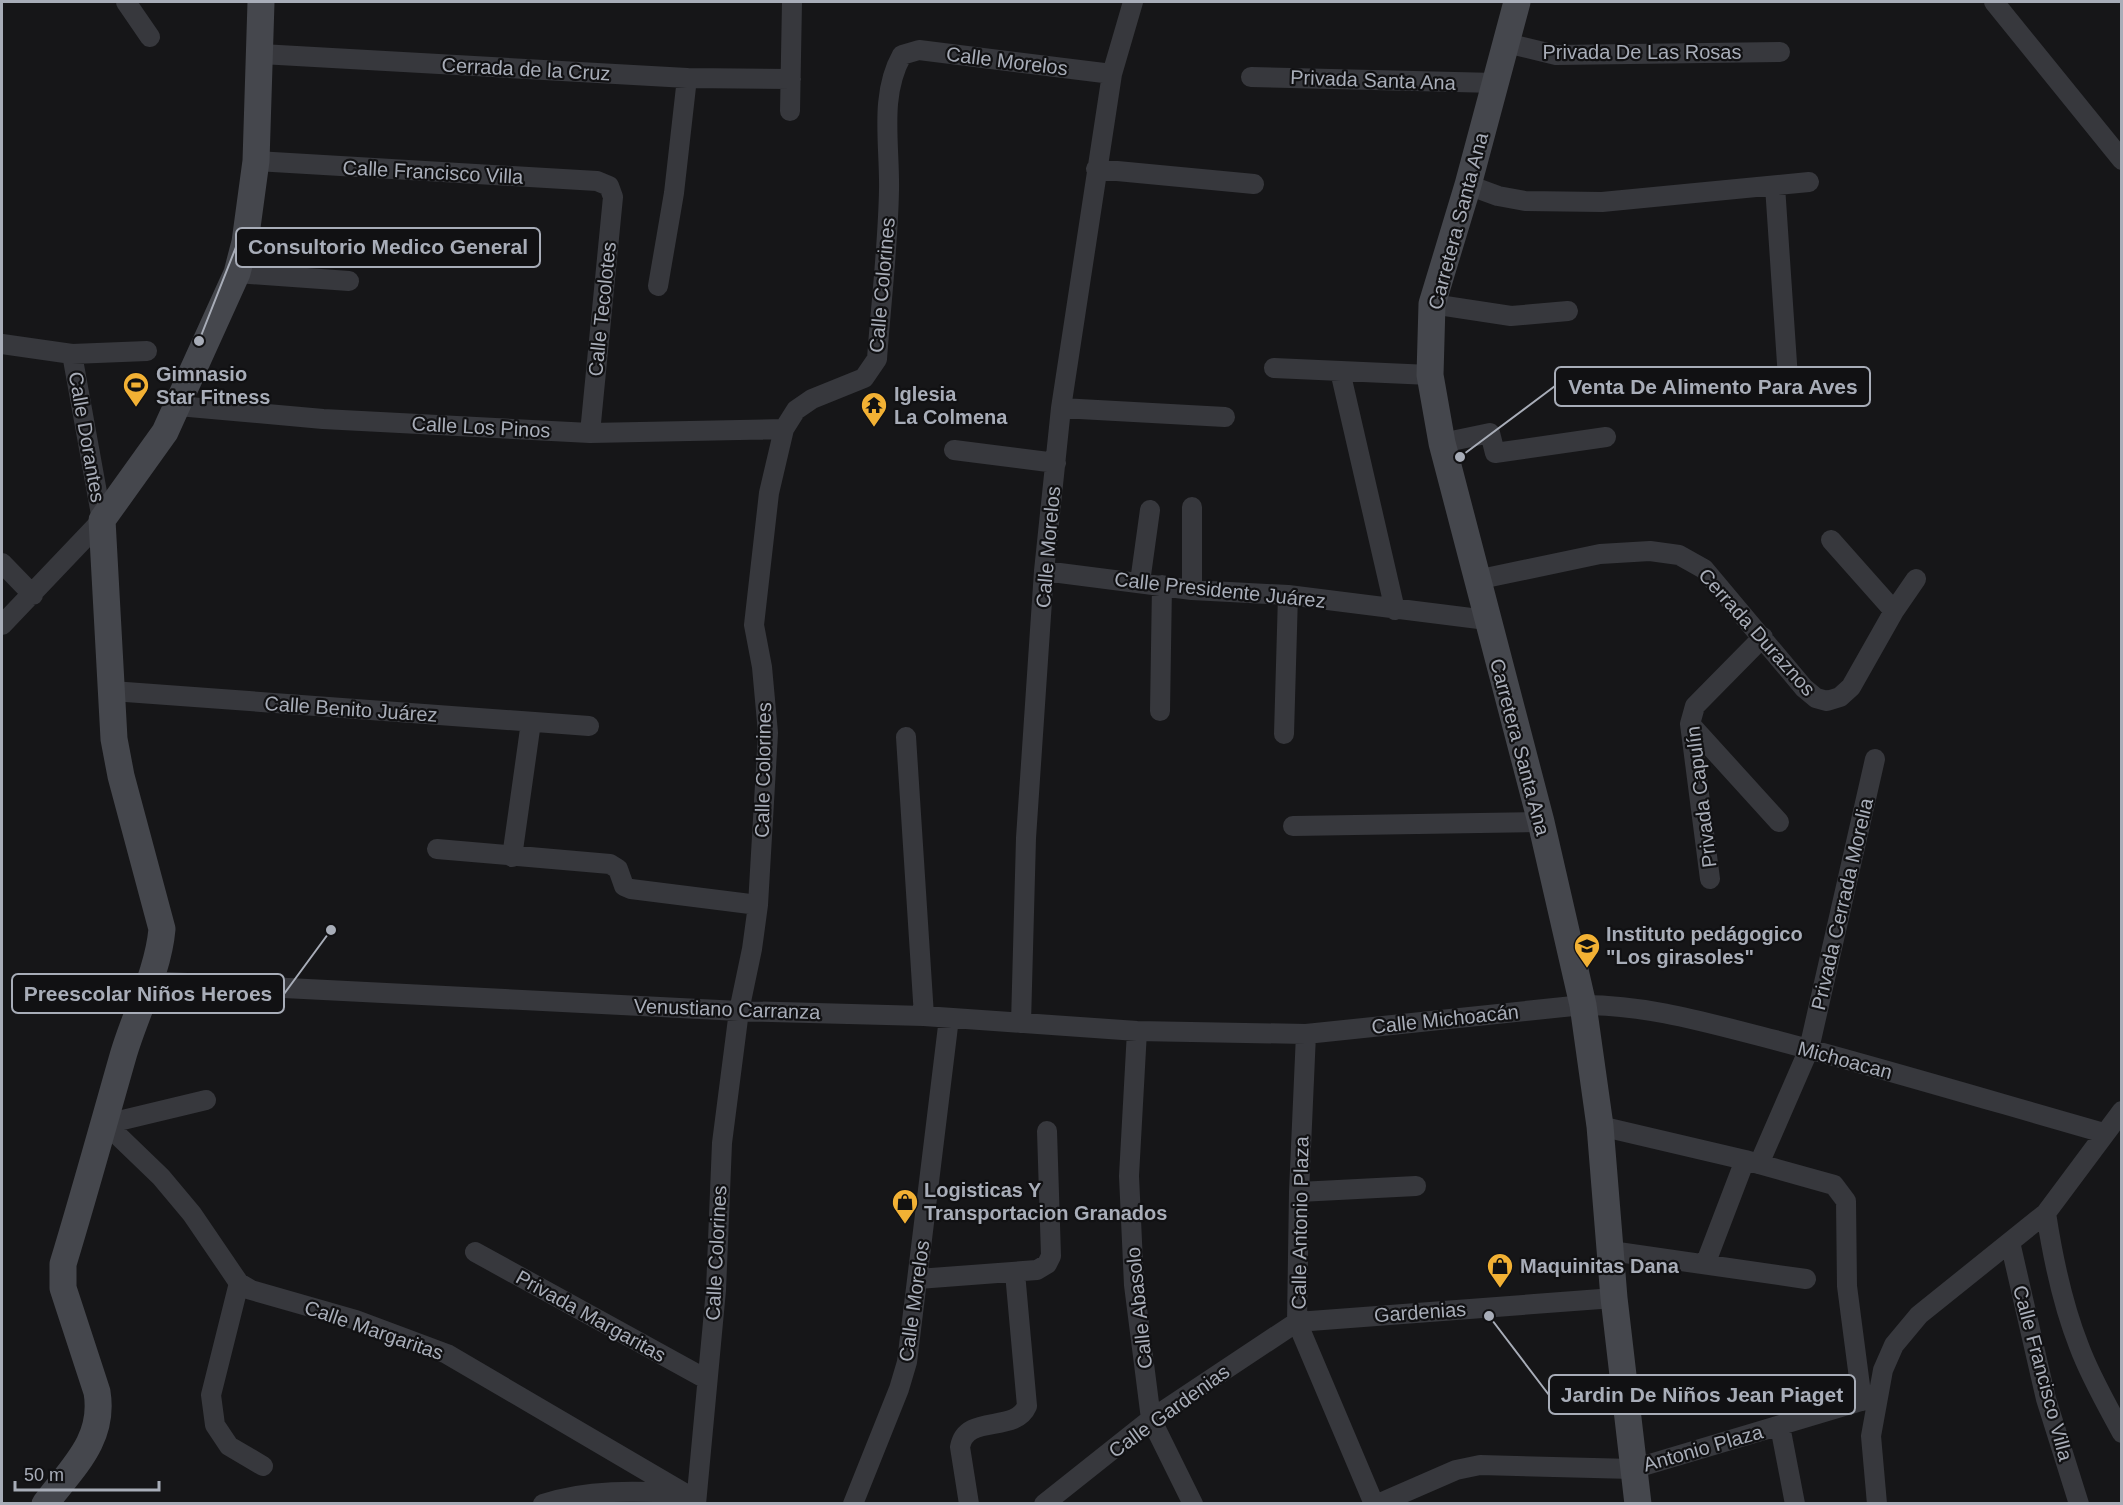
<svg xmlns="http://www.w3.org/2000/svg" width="2123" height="1505" font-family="Arial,sans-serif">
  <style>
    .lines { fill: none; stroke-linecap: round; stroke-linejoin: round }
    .street { stroke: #37383d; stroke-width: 20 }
    .secondary { stroke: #45474d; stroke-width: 27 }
    .labels { text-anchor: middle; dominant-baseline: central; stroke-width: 4.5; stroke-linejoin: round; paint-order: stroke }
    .street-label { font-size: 20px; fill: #a8adb8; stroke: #111113 }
    .poi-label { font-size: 20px; font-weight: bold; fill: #a8adb8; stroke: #111113; text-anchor: start }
    .leader { fill: none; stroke: #a8adb8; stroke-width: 2 }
    .callout-dot { fill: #a8adb8; stroke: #111113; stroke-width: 2 }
    .callout { fill: #111113; stroke: #a8adb8; stroke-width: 2 }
    .callout-label { font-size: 21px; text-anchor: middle; font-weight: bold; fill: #a8adb8 }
  </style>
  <rect width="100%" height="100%" fill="#161618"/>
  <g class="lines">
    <path class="street" d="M126 2 150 37
      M1994 2 2122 160
      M1506 43 1556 55 1780 52
      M261 54 687 78 791 79
      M1251 77 1496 83
      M790 111 792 2
      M256 161 597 181 609 186 613 197 590 433
      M1096 169 1254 184
      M1468 185 1498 196 1525 201 1602 202 1809 182
      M1775 186 1789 393
      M237 273 349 281
      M658 286 674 193 687 78
      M1432 304 1511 316 1568 311
      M2 344 72 354 147 351
      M1274 368 1430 375
      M1340 371 1395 610
      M178 406 323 419 590 433 784 429
      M1061 408 1225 417
      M1442 443 1490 433 1495 453 1606 437
      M954 450 1056 463
      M1831 540 1894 611
      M2 563 33 595
      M1044 571 1192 590 1288 595 1487 620
      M1476 580 1600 554 1650 551 1679 555 1704 569 1804 688 1816 698 1827 701 1840 697 1851 687 1894 611 1916 579
      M1140 582 1150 510
      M1192 590V507
      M2 625 102 520 72 354
      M112 691 589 726
      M1160 711 1162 585
      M1690 724 1779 822
      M1284 734 1288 595
      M906 737 924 1016
      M1293 826 1541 822
      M437 849 610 864 618 869 624 886 631 889 758 905
      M512 857 531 722
      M1710 879 1690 724 1695 706 1763 637
      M148 981 739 1011 924 1016 1137 1031 1306 1034 1583 1005C1650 1005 1711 1024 1775 1040 1885 1069 1995 1102 2104 1133
      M1021 1023 1026 838 1044 571 1061 408 1112 74 1133 2
      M1137 1031 1129 1176 1134 1285 1151 1419 1193 1504
      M1306 1034 1299 1192 1297 1322 1374 1504
      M106 1124 161 1177 192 1214 239 1283 251 1290 356 1320 447 1354 684 1493
      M106 1124 206 1100
      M1600 1126 1745 1160 1834 1185 1846 1201 1847 1286 1862 1401
      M1759 1164 1809 1049 1875 759
      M1299 1192 1416 1186
      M2046 1213C2053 1259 2062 1303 2079 1346 2090 1376 2107 1405 2122 1433
      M2010 1242 2046 1399 2079 1504
      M1611 1251 1806 1279
      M475 1252 706 1379
      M1706 1262 1745 1160
      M918 1279 1037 1270 1047 1264 1051 1256 1047 1131
      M239 1283 211 1395 215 1425 229 1446 263 1466
      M1780 1426 1795 1504
      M543 1504C587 1489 637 1491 682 1493
      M696 1504 716 1290 722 1143 739 1011 752 949 758 905 768 733 762 667 754 625 769 493 784 429 796 410 812 399 864 378 877 359C881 303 888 246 889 190 890 144 879 96 902 55L919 50 1112 74
      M853 1504 899 1389 907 1362 949 1018
      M969 1504 960 1447C966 1413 1015 1434 1027 1406L1015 1273
      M1044 1504 1151 1419 1297 1322 1614 1298
      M1378 1504 1456 1470 1480 1465 1633 1469 1878 1396
      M1877 1504 1871 1436 1883 1370 1894 1345 1919 1315 2046 1213 2122 1111"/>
    <path class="secondary" d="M1517 2 1468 185 1432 304 1430 375 1442 443 1541 822 1583 1005 1600 1126 1614 1298 1638 1504
      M45 1504C72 1468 105 1440 97 1392L63 1288V1264C84 1195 103 1126 123 1056 135 1014 158 973 162 929L121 776 114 739 102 520 165 432 237 273 245 242 256 161 261 2"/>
  </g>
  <defs>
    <g id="stadium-pin" transform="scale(1.35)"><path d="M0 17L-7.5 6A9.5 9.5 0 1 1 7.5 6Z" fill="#f2b134" stroke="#111113"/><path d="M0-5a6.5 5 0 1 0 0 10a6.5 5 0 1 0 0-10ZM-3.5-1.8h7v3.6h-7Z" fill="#111"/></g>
    <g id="temple-pin" transform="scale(1.35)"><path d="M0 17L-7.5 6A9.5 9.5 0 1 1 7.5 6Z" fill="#f2b134" stroke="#111113"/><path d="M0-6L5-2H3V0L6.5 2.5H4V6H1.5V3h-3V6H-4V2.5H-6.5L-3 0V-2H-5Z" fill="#111"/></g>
    <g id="school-pin" transform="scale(1.35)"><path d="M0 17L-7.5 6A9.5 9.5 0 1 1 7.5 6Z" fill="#f2b134" stroke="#111113"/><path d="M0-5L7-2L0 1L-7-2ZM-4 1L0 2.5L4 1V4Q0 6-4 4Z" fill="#111"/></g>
    <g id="shop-pin" transform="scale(1.35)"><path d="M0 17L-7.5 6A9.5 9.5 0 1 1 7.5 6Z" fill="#f2b134" stroke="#111113"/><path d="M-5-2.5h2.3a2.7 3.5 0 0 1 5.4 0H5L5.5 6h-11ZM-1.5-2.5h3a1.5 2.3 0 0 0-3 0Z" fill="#111"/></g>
  </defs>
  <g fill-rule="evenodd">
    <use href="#stadium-pin" x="136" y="385"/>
    <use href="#temple-pin" x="874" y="405"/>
    <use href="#school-pin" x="1587" y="946"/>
    <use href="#shop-pin" x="905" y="1202"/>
    <use href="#shop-pin" x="1500" y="1266"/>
  </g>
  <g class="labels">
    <g class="street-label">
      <text x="1642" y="52">Privada De Las Rosas</text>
      <text transform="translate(1007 61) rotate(7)">Calle Morelos</text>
      <text transform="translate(526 69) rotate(3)">Cerrada de la Cruz</text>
      <text transform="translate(1373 80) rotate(2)">Privada Santa Ana</text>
      <text transform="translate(433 172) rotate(3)">Calle Francisco Villa</text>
      <text transform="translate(1458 221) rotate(-75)">Carretera Santa Ana</text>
      <text transform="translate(882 285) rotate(-85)">Calle Colorines</text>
      <text transform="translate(602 309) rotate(-84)">Calle Tecolotes</text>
      <text transform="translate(481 427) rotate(3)">Calle Los Pinos</text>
      <text transform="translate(87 437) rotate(80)">Calle Dorantes</text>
      <text transform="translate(1048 547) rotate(-85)">Calle Morelos</text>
      <text transform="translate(1220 590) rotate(6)">Calle Presidente Juárez</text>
      <text transform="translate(1757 632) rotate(48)">Cerrada Duraznos</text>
      <text transform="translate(351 709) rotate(4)">Calle Benito Juárez</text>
      <text transform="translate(1520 747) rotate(75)">Carretera Santa Ana</text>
      <text transform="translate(763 770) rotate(-89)">Calle Colorines</text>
      <text transform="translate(1701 797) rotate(-97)">Privada Capulín</text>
      <text transform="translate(1842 904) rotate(-77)">Privada Cerrada Morelia</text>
      <text transform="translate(727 1009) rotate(2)">Venustiano Carranza</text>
      <text transform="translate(1445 1019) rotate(-6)">Calle Michoacán</text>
      <text transform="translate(1845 1060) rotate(15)">Michoacan</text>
      <text transform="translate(1300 1223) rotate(-89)">Calle Antonio Plaza</text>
      <text transform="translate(716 1253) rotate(-87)">Calle Colorines</text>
      <text transform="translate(914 1301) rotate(-82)">Calle Morelos</text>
      <text transform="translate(1139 1308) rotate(-96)">Calle Abasolo</text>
      <text transform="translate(1420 1312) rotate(-4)">Gardenias</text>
      <text transform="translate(591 1316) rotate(29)">Privada Margaritas</text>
      <text transform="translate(374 1330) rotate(19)">Calle Margaritas</text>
      <text transform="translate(2043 1373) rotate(75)">Calle Francisco Villa</text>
      <text transform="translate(1169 1411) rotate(-36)">Calle Gardenias</text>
      <text transform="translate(1703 1448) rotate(-16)">Antonio Plaza</text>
    </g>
    <g class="poi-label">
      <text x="156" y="374">Gimnasio<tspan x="156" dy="23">Star Fitness</tspan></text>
      <text x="894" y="394">Iglesia<tspan x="894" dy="23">La Colmena</tspan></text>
      <text x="1606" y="934">Instituto pedágogico<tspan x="1606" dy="23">"Los girasoles"</tspan></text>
      <text x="924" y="1190">Logisticas Y<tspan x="924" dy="23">Transportacion Granados</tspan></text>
      <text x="1520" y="1266">Maquinitas Dana</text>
    </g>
  </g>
  <path class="leader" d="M199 341L236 247M1460 457L1555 386M331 930L284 994M1489 1316L1549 1395"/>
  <g class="callout-dot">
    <circle cx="199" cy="341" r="6"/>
    <circle cx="1460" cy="457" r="6"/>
    <circle cx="331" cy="930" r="6"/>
    <circle cx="1489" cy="1316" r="6"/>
  </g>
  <g class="callout">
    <rect x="236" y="228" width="304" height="39" rx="6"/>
    <rect x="1555" y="367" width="315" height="39" rx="6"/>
    <rect x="12" y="974" width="272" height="39" rx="6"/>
    <rect x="1549" y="1375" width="306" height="39" rx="6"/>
  </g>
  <g class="callout-label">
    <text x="388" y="254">Consultorio Medico General</text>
    <text x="1713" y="394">Venta De Alimento Para Aves</text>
    <text x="148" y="1001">Preescolar Niños Heroes</text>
    <text x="1702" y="1402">Jardin De Niños Jean Piaget</text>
  </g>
  <rect width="2123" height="1505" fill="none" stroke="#a8adb8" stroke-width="6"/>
  <path d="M15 1481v9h144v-9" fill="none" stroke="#a8adb8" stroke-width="3"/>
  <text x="24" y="1481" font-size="18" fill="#a8adb8" stroke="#111113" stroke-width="4.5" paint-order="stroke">50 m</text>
</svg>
